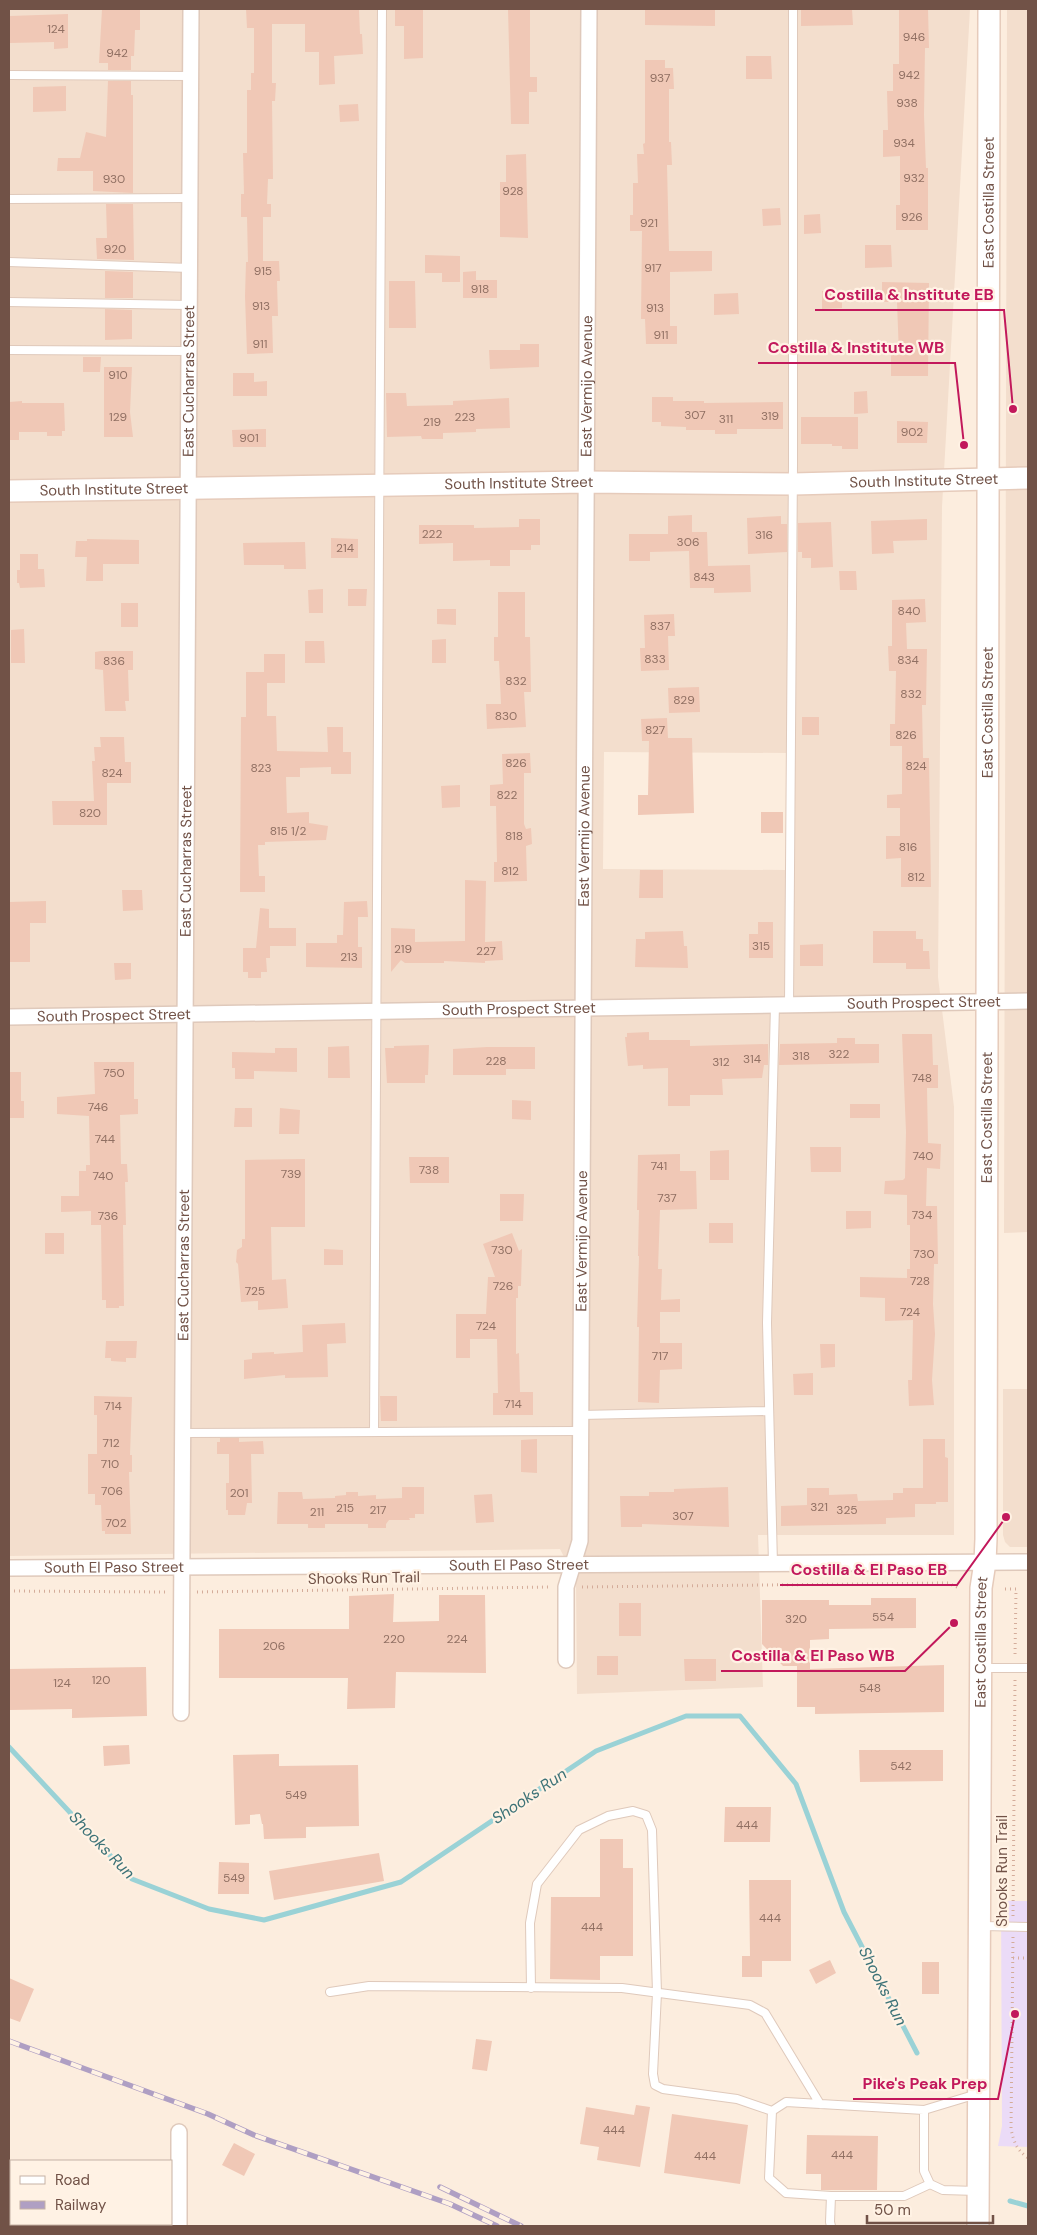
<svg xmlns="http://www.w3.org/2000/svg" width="1037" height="2235" font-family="'DM Sans',sans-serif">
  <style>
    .residential { fill: #f3decd; fill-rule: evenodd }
    .education { fill: #ebdbf7 }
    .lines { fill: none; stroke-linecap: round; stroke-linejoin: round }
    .stream { stroke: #9ad2d6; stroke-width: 5 }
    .building { fill: #f0c8b6 }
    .lane-casing { stroke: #dfc9bb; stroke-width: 10 }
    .street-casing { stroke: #dfc9bb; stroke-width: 18 }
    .secondary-casing { stroke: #e6cbbb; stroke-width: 24 }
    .path { stroke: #d4ac9a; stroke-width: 3; stroke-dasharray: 1 4; stroke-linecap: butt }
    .lane { stroke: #fff; stroke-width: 8 }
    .street { stroke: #fff; stroke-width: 15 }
    .secondary { stroke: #fff; stroke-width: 21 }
    .rail-casing { stroke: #af9fc3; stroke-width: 5.5 }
    .rail { stroke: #fff2e4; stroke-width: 4; stroke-dasharray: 11; stroke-linecap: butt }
    .labels { text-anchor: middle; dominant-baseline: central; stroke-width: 4.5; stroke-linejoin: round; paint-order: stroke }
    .number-label { font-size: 12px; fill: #917063 }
    .street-label { font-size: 15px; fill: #715247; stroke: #fff2e4 }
    .water-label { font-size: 16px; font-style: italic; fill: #3c7277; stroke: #fff2e4 }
    .leader { fill: none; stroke: #c2185b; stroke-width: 2 }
    .callout-dot { fill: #c2185b; stroke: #fff2e4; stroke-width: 2 }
    .callout-label { font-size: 16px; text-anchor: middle; font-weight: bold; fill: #c2185b; stroke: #fff2e4; stroke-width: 4.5; stroke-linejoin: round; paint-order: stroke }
  </style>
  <rect width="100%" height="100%" fill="#fcedde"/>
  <path class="residential" d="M9 9H970L942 507 938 977 954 1107V1535H758L763 1687 577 1694 576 1580 560 1549 9 1556ZM604 752 786 753V870L603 869Z
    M1007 9H1028V1232L1004 1233Z
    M1003 1389H1028V1547H1010L1005 1542 1003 1535Z"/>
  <path class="education" d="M1001 1901H1028V2147L998 2146 1002 2126Z"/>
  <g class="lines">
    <path class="stream" d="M9 1747 132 1879 209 1909 264 1920 401 1882 596 1751 686 1716H740L796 1784 844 1912 917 2053
      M1010 2201 1028 2206"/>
  </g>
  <path class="building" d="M102 9H140V30H135L134 56H131V70H108V63H99Z
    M246 9H359L360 34H362L363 54 334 56 335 84 319 85V52H305V24H272V83H276L275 101H272L273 179H268L267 204H271V217H263V261H279L280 281H277L278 316H272L273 353 247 354 245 296 246 262H248L247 217H241V194H244L243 153H247V90H251V73H254V28H247Z
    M395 9H423V58L404 59V26H395Z
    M508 9H530V77H537V92H529V124H511Z
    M645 9H715V26L645 25Z
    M801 9H852L853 25 801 26Z
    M899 9H928L929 48H925L924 115 926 168H928V230H896V205H900V156L883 157V130H888L887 91H893V64H899Z
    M68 14V48L54 49V42L10 43V16Z
    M746 56H771L772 79H746Z
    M645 60H665V68H673L674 89H669V142H671L672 165H667L669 251H712V271L670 272V326H677V344H646L645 319H641L642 231H630V215H633V183H638L637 154H644L643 144 645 143Z
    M108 81H131V95H133V193L93 191V171H57L58 158H80L86 132 106 137Z
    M66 86V111L33 112V87Z
    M358 104 359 121 340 122 339 105Z
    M526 154 528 238 500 237V182H506V155Z
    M106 204H133L134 260 97 259 96 238H107Z
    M780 208 781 225 763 226 762 209Z
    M820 214 821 233 804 234V215Z
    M865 245H891L892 267 865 268Z
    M425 255 460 256V282H442V273H425Z
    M105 271 133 272V298H105Z
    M476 271V280H497V298H463V272Z
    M389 281H415L416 328H389Z
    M882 282 929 283 928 376H891V355H899L897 302H882Z
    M822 291H842V308L822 309Z
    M738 293 739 314 714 315V294Z
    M105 309 132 310V339L105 340Z
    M520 344H539V367L490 369 489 350H520Z
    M83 357H101L100 372H83Z
    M104 367H132L130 412 133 437H104Z
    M233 373H254V382L267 381V396H233Z
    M867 391 868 413 854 414V392Z
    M386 393H406L407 406 453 405V401L509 398 510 428 476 429V432L443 433V439H422L421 436 387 437Z
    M652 397H673V401H704V403L783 402V429H737V434H715V430H686V427L661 426V422H652Z
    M22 401V403H64L65 431H62V436H47V432H19V440H9V402Z
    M801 417H858V449H842V446H832V444H801Z
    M897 421 928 422 927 443H897Z
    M266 429V447H233L232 430Z
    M692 515V532H707L708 566 750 565 751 592 714 593V588H690L689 551 650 552V561H629V534H668V516Z
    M781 516V524H787V552L748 554 747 518Z
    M519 519H540V545H531V550H510V566H490V560L453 561V543L419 544V525H474V528L519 527Z
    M927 519V540L893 541 894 553 872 554 871 521Z
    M831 522 833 567 811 568V558H802V552H798V523Z
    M331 538 358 539V558H331Z
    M87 539 139 540V564H103V581H86L87 557H75L76 541H87Z
    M305 542 306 569H284V565H244L243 543Z
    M20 554H38V569H44L45 587 20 588 19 583H17V570H20Z
    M839 571H856L857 590H840Z
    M323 589V613H309L308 590Z
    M348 589H367L366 606H348Z
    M498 592H525V637H530L531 692H524L526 727 487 729 486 704H501L499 661H494V637H498Z
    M925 599 926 622 906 623 907 649H927L926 705H922L923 758H929L931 887H901V858L886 859V836H900V808H887V795L902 794V746H890V724H895L896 671H889L888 646H892V600Z
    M121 603H138V627H121Z
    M437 609H456V625L437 624Z
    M674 614 675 636H668L669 670 641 671 640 648H645L644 615Z
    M24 629 25 663H11V630Z
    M446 639V663H432V640Z
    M305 641H324L325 663H305Z
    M101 651H133V670H128L129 701H125L126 711H105L103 670 95 669V652Z
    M264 654H285V683H267V716H276L277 751 328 752 327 727H343V752H351V774H331V767L300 768V777H286L287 813 309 812V823L328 826 326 840 265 842V845H258L259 876H265V892H240L241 717H246V672H264Z
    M699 687 700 712 669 713 668 688Z
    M802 717H819V735H802Z
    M667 718 668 738H692L694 813 638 815V795H648L649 741H642L641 719Z
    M100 737H124L125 762H131V783H107V825H53L52 801H94L92 761H95L94 747H101Z
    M530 753 531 773H524V824L526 829 531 828 532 844 526 846 527 881 494 882V862H497L496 806H490V785L503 784 502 754Z
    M460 785V807L442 808 441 786Z
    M761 812H783V833H761Z
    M640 870H663V898H639Z
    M465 880 486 881 485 942 502 941 503 960 485 961V963L444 961V963H405L401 960 391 972V928L415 929V942L465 941Z
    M122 890H142L143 910 123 911Z
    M46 901V923H30V962H9V902Z
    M367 901 368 917H358V947H362V968L306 967V943H337V935H343L344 902Z
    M260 908 269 909V928H296V946H270V958H266L267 972H261V978H248V972H243V948H256Z
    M758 922H773V958H749V934H758Z
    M683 931 684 946H687L688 968 635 967 636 939H645V932Z
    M873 931H916V939H923V951H929L930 969H906V963H873Z
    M823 944V966H800V945Z
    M114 963H131V979L115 980Z
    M649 1032V1040H690V1046L768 1044V1065H764L762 1078 722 1079 723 1095H690V1106H668V1068L643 1069V1065L628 1066 625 1037H627V1033Z
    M902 1034H932L933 1065H938V1088H927L928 1143 941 1144 940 1169 927 1168 926 1206H937L938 1264H934L933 1304 935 1334 932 1380 934 1405 909 1406 908 1380H912L913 1320 885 1321V1298L860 1297V1277L907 1278V1269H910V1225H907V1195L884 1194 885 1181 903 1180 905 1178 906 1132Z
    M837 1038H855V1044H879V1063L779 1065 780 1044 837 1043Z
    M429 1045 428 1075H425V1083H387L385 1048H394V1046Z
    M349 1046 350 1078H328V1047Z
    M487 1047H535V1069H506V1075H453V1049Z
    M275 1048H297V1072L254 1071V1079H235V1068H232V1052L275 1053Z
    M94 1062H134V1099H138V1114L120 1115 121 1164H127L128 1182H125L126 1225H123L124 1306H119V1308H106V1300H102L101 1225H91V1211L61 1212V1196H79V1171H86V1165H90L89 1116 57 1114V1097L95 1094Z
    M9 1072H21V1101H24V1118H9Z
    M512 1100 531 1101V1120L512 1119Z
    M850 1104H880V1118H850Z
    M235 1108H252V1127H234Z
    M280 1108 300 1110 299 1134H279Z
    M810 1147H841V1172H811Z
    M729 1150V1180H710V1151Z
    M680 1154V1171H696L697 1209 660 1210 658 1269H662L661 1300 680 1299V1312H660V1343H682V1369L660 1370 659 1403 638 1402 639 1327H637L639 1256H638L639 1210H637L638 1155Z
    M409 1157H449V1183H410Z
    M305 1159V1227H271L272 1280 286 1279 288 1308 258 1310V1301L241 1302 238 1264 236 1262 237 1250 242 1247V1239H245V1160Z
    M500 1194H524L523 1221H500Z
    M846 1211H871V1228L846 1229Z
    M709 1223H733V1243H709Z
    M45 1233H64V1254H45Z
    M512 1233 519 1251 522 1249 521 1286H518V1298H516V1354L519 1353 520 1392H533V1415H493V1393H498L497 1339H470V1358H456V1314H486L488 1277H495L483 1244Z
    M324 1249 343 1250V1265H324Z
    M345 1323 346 1343 327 1344 328 1377 285 1378V1375L244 1379V1360L252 1359V1353L274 1352V1354L303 1352 302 1325Z
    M106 1341H137L136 1358H126V1362L111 1361V1358H105Z
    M820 1344H835V1367L821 1368Z
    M813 1373V1395H794L793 1374Z
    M94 1396 132 1397 130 1455H132V1472H129L131 1534H105V1531H102L101 1505H95V1494H88V1454H97V1415H94Z
    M380 1396H397V1421H381Z
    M220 1438H239V1442L263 1441 264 1454H251L252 1503H247L245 1515H228V1510H226V1483H229V1454H217V1442H220Z
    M537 1439V1473L521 1472V1440Z
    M923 1439H945V1457L948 1458V1502H936V1504H915V1517L886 1518V1524L781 1526V1506L807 1505V1488H829V1495L857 1494 858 1501 893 1500V1493H903V1488H923Z
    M402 1487H424V1514H415V1518H409L410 1520H389L386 1524V1528H368V1524H325V1528H308V1524H277L278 1492H302L303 1499 335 1498V1496L346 1495V1492H358V1496L376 1495V1499L402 1498Z
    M728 1487 729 1527 642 1524V1527H621L620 1496H649V1492H674V1489Z
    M492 1494 494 1522 476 1523 474 1495Z
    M394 1594 393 1622 439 1621V1595H485L486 1673 396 1672 395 1708 347 1709 348 1678H219V1629H349V1596Z
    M871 1598H916V1628L829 1629V1639L810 1640V1669L944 1665V1712L815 1714V1707H797V1666H783L762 1644V1600H829V1605H871Z
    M619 1603H641V1636H619Z
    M597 1656H618V1675H597Z
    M684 1659H716V1681H685Z
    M146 1667 147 1716 72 1718V1709L9 1710V1669Z
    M129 1745 130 1764 104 1766 103 1746Z
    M859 1750H943V1781L860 1782Z
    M279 1754V1766L358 1765 359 1826 306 1827V1838L264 1839 263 1824H262L260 1814 250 1815V1824L235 1825 233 1755Z
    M725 1807H771L770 1842H724Z
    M600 1839H623V1868H633V1956H600V1980L550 1979 551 1897H600Z
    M379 1853 384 1881 274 1900 269 1871Z
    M219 1862 249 1863V1894H218Z
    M749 1880H791V1961H762V1977H742V1956H750Z
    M830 1960 836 1973 816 1984 809 1970Z
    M922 1962H939V1994H922Z
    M9 1978 34 1989 20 2022 9 2018Z
    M476 2039 492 2041 487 2071 472 2069Z
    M636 2105 650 2107 640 2167 597 2160 599 2147 580 2144 586 2107 634 2115Z
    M672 2114 748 2125 740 2184 664 2173Z
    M807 2135 878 2136 877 2190H821V2174H806Z
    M234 2143 255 2154 244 2176 222 2165Z"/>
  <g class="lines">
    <g class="lane-casing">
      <path id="lane" d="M9 75 191 76
        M9 199 190 198
        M9 262 190 268
        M9 302 189 305
        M9 350 189 351
        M789 1005 793 464V9
        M581 1415 769 1411
        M374 1432 382 9
        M183 1433 581 1431
        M773 1564 767 1323 775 1005
        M983 1668H1028
        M982 1926 1028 1927
        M531 1988 530 1923 537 1884 579 1830 608 1816 633 1811 646 1815 652 1830 657 1993 653 2074 655 2085 663 2089 737 2099 772 2111
        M330 1992 369 1986 622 1988 750 2005 765 2013 820 2104
        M924 2110V2171L930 2184 943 2190 977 2191
        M831 2196H904L930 2184
        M831 2226 830 2222 831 2196 786 2193 769 2178 772 2111 786 2102 924 2110 977 2094"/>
    </g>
    <g class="street-casing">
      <g id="street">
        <path id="s1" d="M9 1017 1028 1001"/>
        <path id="s2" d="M9 1568 1028 1562"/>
        <path id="s3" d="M566 1660V1587L580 1541 589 9"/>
        <path id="s4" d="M181 1713 191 9"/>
        <path d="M179 2226V2132"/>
      </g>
    </g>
    <g class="secondary-casing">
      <g id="secondary">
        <path id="s5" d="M9 491 585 482 793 484 1028 478"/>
        <path id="s6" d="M978 2226 981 1588 985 1562 986 1539 989 9"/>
      </g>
    </g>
    <path class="path" d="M582 1587 948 1583 959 1588
      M1005 1589H1016L1015 1656
      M9 1591 168 1592
      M197 1592 551 1587
      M1013 1916 1015 1680
      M1013 1937 1011 2129C1014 2143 1017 2150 1028 2158
      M1013 1958H1028"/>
    <use href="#lane" class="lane"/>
    <use href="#street" class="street"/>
    <use href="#secondary" class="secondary"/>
    <g class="rail-casing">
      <path id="rail" d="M9 2041 208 2114 254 2135 450 2204 497 2226
        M440 2187 521 2226"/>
    </g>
    <use href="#rail" class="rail"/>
  </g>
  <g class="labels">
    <g class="number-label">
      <text x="56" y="29">124</text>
      <text x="914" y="37">946</text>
      <text x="117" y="53">942</text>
      <text x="909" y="75">942</text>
      <text x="660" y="78">937</text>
      <text x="907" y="103">938</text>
      <text x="904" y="143">934</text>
      <text x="914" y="178">932</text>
      <text x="114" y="179">930</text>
      <text x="513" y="191">928</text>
      <text x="912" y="217">926</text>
      <text x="649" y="223">921</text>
      <text x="115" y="249">920</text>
      <text x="653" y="268">917</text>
      <text x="263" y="271">915</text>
      <text x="480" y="289">918</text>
      <text x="261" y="306">913</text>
      <text x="655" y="308">913</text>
      <text x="661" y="335">911</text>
      <text x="260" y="344">911</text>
      <text x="118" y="375">910</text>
      <text x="695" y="415">307</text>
      <text x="770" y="416">319</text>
      <text x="118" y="417">129</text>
      <text x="465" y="417">223</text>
      <text x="726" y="419">311</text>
      <text x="432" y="422">219</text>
      <text x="912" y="432">902</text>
      <text x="249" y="438">901</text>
      <text x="432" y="534">222</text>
      <text x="764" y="535">316</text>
      <text x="688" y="542">306</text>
      <text x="345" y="548">214</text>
      <text x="704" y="577">843</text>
      <text x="909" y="611">840</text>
      <text x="660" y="626">837</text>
      <text x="655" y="659">833</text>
      <text x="908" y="660">834</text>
      <text x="114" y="661">836</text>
      <text x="516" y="681">832</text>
      <text x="911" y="694">832</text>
      <text x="684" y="700">829</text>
      <text x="506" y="716">830</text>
      <text x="655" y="730">827</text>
      <text x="906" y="735">826</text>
      <text x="516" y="763">826</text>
      <text x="916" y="766">824</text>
      <text x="261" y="768">823</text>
      <text x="112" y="773">824</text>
      <text x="507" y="795">822</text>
      <text x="90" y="813">820</text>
      <text x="288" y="831">815 1/2</text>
      <text x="514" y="836">818</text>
      <text x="908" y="847">816</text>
      <text x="510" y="871">812</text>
      <text x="916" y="877">812</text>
      <text x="761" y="946">315</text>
      <text x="403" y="949">219</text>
      <text x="486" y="951">227</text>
      <text x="349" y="957">213</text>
      <text x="839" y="1054">322</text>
      <text x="801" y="1056">318</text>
      <text x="752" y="1059">314</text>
      <text x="496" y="1061">228</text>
      <text x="721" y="1062">312</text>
      <text x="114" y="1073">750</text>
      <text x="922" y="1078">748</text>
      <text x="98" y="1107">746</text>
      <text x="105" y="1139">744</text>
      <text x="923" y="1156">740</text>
      <text x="659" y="1166">741</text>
      <text x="429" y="1170">738</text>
      <text x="291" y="1174">739</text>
      <text x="103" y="1176">740</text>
      <text x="667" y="1198">737</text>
      <text x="922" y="1215">734</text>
      <text x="108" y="1216">736</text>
      <text x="502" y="1250">730</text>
      <text x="924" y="1254">730</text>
      <text x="920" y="1281">728</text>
      <text x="503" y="1286">726</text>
      <text x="255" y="1291">725</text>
      <text x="910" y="1312">724</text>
      <text x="486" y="1326">724</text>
      <text x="660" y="1356">717</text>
      <text x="513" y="1404">714</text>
      <text x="113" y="1406">714</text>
      <text x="111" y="1443">712</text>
      <text x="110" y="1464">710</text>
      <text x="112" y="1491">706</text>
      <text x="239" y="1493">201</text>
      <text x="819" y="1507">321</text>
      <text x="345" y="1508">215</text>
      <text x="378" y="1510">217</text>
      <text x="847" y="1510">325</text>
      <text x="317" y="1512">211</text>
      <text x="683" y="1516">307</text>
      <text x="116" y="1523">702</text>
      <text x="883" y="1617">554</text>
      <text x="796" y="1619">320</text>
      <text x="394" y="1639">220</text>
      <text x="457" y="1639">224</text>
      <text x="274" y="1646">206</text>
      <text x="101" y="1680">120</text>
      <text x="62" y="1683">124</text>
      <text x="870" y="1688">548</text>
      <text x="901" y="1766">542</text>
      <text x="296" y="1795">549</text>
      <text x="747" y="1825">444</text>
      <text x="234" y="1878">549</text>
      <text x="770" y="1918">444</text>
      <text x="592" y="1927">444</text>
      <text x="614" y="2130">444</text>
      <text x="842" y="2155">444</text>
      <text x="705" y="2156">444</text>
    </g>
    <g class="street-label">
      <text stroke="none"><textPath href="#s6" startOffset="2024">East Costilla Street</textPath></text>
      <text stroke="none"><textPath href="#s4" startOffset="1332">East Cucharras Street</textPath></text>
      <text stroke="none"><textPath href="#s3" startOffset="1276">East Vermijo Avenue</textPath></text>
      <text stroke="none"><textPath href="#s5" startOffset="915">South Institute Street</textPath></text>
      <text stroke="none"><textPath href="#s5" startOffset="510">South Institute Street</textPath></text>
      <text stroke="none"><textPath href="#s5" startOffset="105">South Institute Street</textPath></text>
      <text stroke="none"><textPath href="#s6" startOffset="1514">East Costilla Street</textPath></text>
      <text stroke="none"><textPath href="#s3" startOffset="826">East Vermijo Avenue</textPath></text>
      <text stroke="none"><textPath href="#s4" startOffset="852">East Cucharras Street</textPath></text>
      <text stroke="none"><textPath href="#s1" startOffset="915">South Prospect Street</textPath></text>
      <text stroke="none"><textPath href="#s1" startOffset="510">South Prospect Street</textPath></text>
      <text stroke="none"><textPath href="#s1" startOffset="105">South Prospect Street</textPath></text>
      <text stroke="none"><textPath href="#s6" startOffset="1109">East Costilla Street</textPath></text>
      <text stroke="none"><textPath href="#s3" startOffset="421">East Vermijo Avenue</textPath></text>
      <text stroke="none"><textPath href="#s4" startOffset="448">East Cucharras Street</textPath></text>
      <text stroke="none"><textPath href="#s2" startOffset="510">South El Paso Street</textPath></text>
      <text stroke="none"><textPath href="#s2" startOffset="105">South El Paso Street</textPath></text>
      <text transform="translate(364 1578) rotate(-1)">Shooks Run Trail</text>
      <text stroke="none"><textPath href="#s6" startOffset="584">East Costilla Street</textPath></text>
      <text transform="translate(1002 1871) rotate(-90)">Shooks Run Trail</text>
    </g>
    <g class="water-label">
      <text transform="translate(529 1796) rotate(-34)">Shooks Run</text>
      <text transform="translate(102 1845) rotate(46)">Shooks Run</text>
      <text transform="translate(883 1986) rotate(63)">Shooks Run</text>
    </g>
  </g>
  <path class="leader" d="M1013 409L1004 310H815M964 445L955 363H758M1006 1517L957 1585H780M954 1623L905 1671H721M1015 2014L998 2099H853"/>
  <g class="callout-dot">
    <circle cx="1013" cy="409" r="5"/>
    <circle cx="964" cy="445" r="5"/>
    <circle cx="1006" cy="1517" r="5"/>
    <circle cx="954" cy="1623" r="5"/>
    <circle cx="1015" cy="2014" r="5"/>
  </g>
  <g class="callout-label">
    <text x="909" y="300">Costilla &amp; Institute EB</text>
    <text x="856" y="353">Costilla &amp; Institute WB</text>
    <text x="869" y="1575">Costilla &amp; El Paso EB</text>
    <text x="813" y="1661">Costilla &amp; El Paso WB</text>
    <text x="925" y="2089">Pike's Peak Prep</text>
  </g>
  <rect width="1037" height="2235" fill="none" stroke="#715247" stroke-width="20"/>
  <rect x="10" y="2160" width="162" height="65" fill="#fff2e4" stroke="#c6b2a5"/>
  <rect x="20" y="2176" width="25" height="8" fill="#ffffff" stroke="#c6b2a5"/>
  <text x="55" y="2185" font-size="15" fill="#715247">Road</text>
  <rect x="20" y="2201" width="25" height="8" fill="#af9fc3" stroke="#c6b2a5"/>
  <text x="55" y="2210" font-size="15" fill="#715247">Railway</text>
  <path d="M867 2215v8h126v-8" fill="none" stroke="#715247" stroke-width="2.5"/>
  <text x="874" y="2215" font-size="15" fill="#715247" stroke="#fff2e4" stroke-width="4" paint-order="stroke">50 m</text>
</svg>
